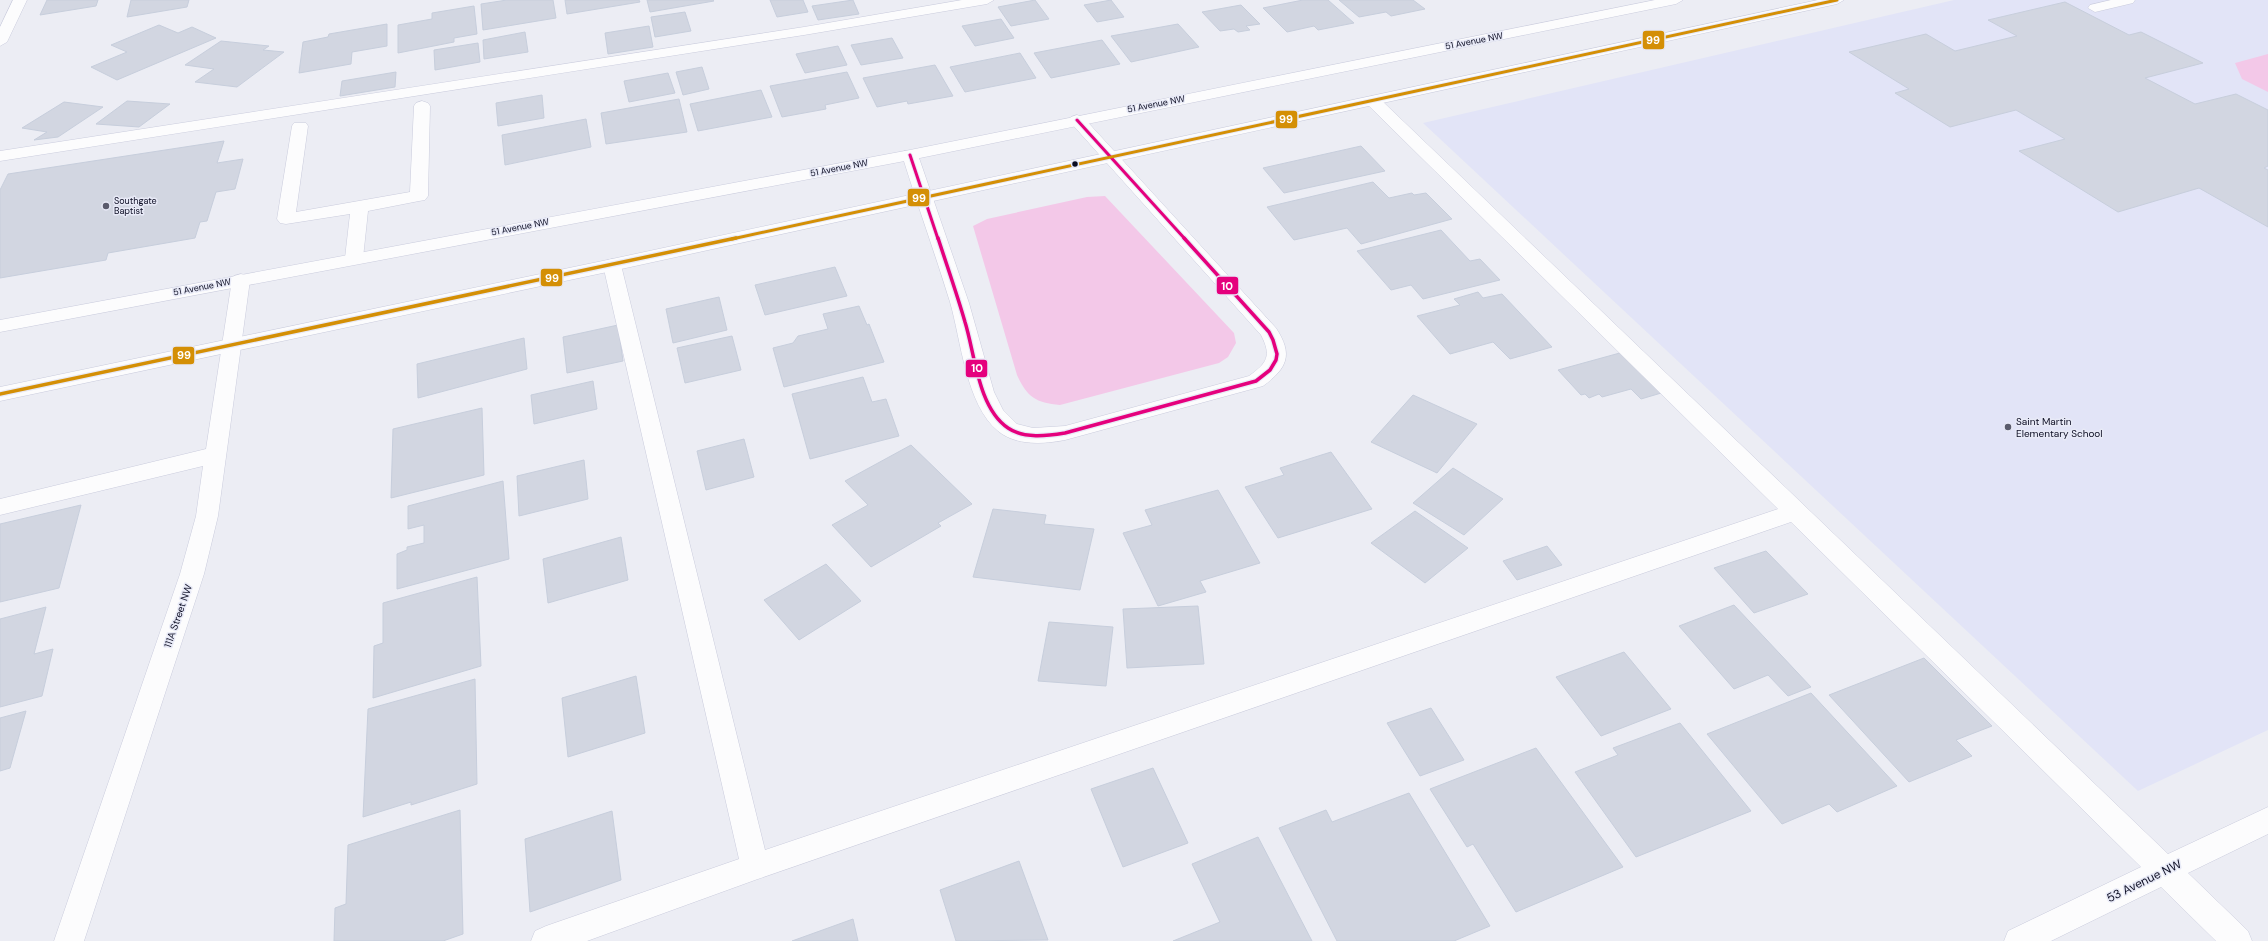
<svg xmlns="http://www.w3.org/2000/svg" width="2268" height="941" font-family="'DM Sans',sans-serif">
  <style>
    .built { fill: #e2e4f7 }
    .green { fill: #f3c8e8 }
    .building { fill: #d2d6e1; stroke: #c7cedc }
    .lines { fill: none; stroke-linecap: round; stroke-linejoin: round }
    .minor-casing { stroke: #caccdd; stroke-width: 1 }
    .major-casing { stroke: #caccdd; stroke-width: 1 }
    .minor { fill: #fcfcfd; fill-rule: evenodd }
    .major { fill: #fcfcfd; fill-rule: evenodd }
    .bus-1-far1-casing { stroke: #e8eaf7; stroke-width: 5 }
    .bus-1-casing { stroke: #e8eaf7; stroke-width: 6 }
    .bus-2-far1-casing { stroke: #e8eaf7; stroke-width: 5 }
    .bus-2-casing { stroke: #e8eaf7; stroke-width: 6 }
    .bus-1-far1 { stroke: #e5007d; stroke-width: 3 }
    .bus-1 { stroke: #e5007d; stroke-width: 3.5 }
    .bus-2-far1 { stroke: #d48f05; stroke-width: 3 }
    .bus-2 { stroke: #d48f05; stroke-width: 3.5 }
    .bus-dot { fill: #0b0c22; stroke: #e8eaf7; stroke-width: 1.5 }
    .poi-dot { fill: #5a5b6c; stroke: #e8eaf7; stroke-width: 1.5 }
    .labels { text-anchor: middle; dominant-baseline: central; stroke-width: 3; stroke-linejoin: round; paint-order: stroke }
    .far-street-label { font-size: 9px; fill: #0b0c22; stroke: #e8eaf7 }
    .far-poi-label { font-size: 9px; fill: #0b0c22; stroke: #e8eaf7; text-anchor: start }
    .poi-label { font-size: 10px; fill: #0b0c22; stroke: #e8eaf7; text-anchor: start }
    .street-label { font-size: 10px; fill: #0b0c22; stroke: #e8eaf7 }
    .near-street-label { font-size: 12px; fill: #0b0c22; stroke: #e8eaf7 }
    .line-badge { stroke: #e8eaf7; stroke-width: 1.5 }
    .badge-label { font-size: 11px; text-anchor: middle; font-weight: bold; fill: #fff }
  </style>
  <rect width="100%" height="100%" fill="#ecedf4"/>
  <path class="built" d="M1954 0H2268V730L2138 791 1423 123Z"/>
  <path class="green" d="M2268 54V92L2242 79 2235 63Z
    M1105 196 1234 333 1236 343 1228 357 1219 363 1060 405C1036 403 1027 397 1017 375L973 226 987 219 1087 197Z"/>
  <path class="building" d="M47 0H98L96 6 40 15Z
    M131 0H189L187 7 127 17Z
    M507 0H553L556 18 483 30 481 4Z
    M565 0H639L640 2 567 14Z
    M647 0H713L714 1 650 12Z
    M770 0H803L808 12 777 17Z
    M853 0 859 14 818 20 812 6Z
    M1035 0 1049 19 1011 26 998 7Z
    M1111 0 1124 17 1097 22 1084 5Z
    M1303 0H1328L1354 23 1318 30 1314 26 1287 32 1263 8Z
    M1339 0H1413L1425 9 1391 16 1386 12 1359 17Z
    M2065 2 2129 35 2141 32 2203 63 2145 78 2195 104 2236 94 2268 110V166L2264 168 2268 170V227L2199 188 2118 212 2019 151 2065 139 2016 110 1950 127 1895 93 1909 89 1849 52 1926 34 1955 51 2017 36 1988 20Z
    M1241 5 1260 24 1246 26 1250 30 1238 32 1234 29 1220 31 1202 12Z
    M474 6 477 34 454 38V42L398 53V25L432 19V13Z
    M685 12 691 31 655 37 651 17Z
    M1001 19 1014 38 975 46 962 26Z
    M387 24V46L352 52 351 64 299 73 303 42 328 37 329 34Z
    M1178 24 1199 47 1131 62 1111 36Z
    M159 25 178 33 192 27 216 38 117 80 91 67 127 52 111 45Z
    M649 26 653 47 608 54 605 33Z
    M525 32 528 52 484 59 483 40Z
    M892 38 903 58 861 65 851 45Z
    M1102 40 1120 64 1051 78 1034 53Z
    M221 41 269 46 263 50 284 52 237 87 195 82 214 69 185 65Z
    M478 43 480 62 435 70 434 50Z
    M838 46 847 65 805 73 796 54Z
    M1020 53 1036 78 965 92 950 67Z
    M935 65 953 96 908 104 907 101 877 107 863 78Z
    M702 67 709 89 683 95 676 72Z
    M396 72 395 87 340 96 342 81Z
    M847 72 859 98 825 105 826 109 782 117 770 86Z
    M668 73 675 93 629 102 624 81Z
    M761 90 772 117 698 131 690 104Z
    M542 95 544 118 498 126 496 103Z
    M679 99 687 132 606 144 601 113Z
    M127 101 170 104 139 127 96 124Z
    M64 102 103 107 58 137 34 140 47 132 22 128Z
    M586 119 591 147 505 165 502 135Z
    M224 141 217 163 243 159 235 189 216 192 207 221 200 222 195 238 108 253 106 260 0 278V190L8 174Z
    M1361 146 1385 171 1284 193 1263 168Z
    M1373 182 1389 198 1412 193 1414 195 1426 193 1452 219 1361 244 1347 228 1294 240 1267 207Z
    M1441 230 1470 261 1480 259 1500 280 1423 299 1411 285 1391 290 1357 251Z
    M835 267 847 296 765 315 755 285Z
    M1478 292 1483 298 1502 294 1552 347 1510 359 1493 342 1450 354 1417 316 1460 305 1454 299Z
    M719 297 727 330 673 343 666 309Z
    M859 306 867 325 869 324 884 362 784 387 773 348 793 343 798 336 828 329 823 314Z
    M618 325 623 361 567 373 563 337Z
    M732 336 741 370 685 383 677 348Z
    M524 338 527 369 418 398 417 364Z
    M1627 351 1668 391 1641 399 1631 389 1602 397 1599 394 1589 398 1585 394 1581 395 1558 370Z
    M863 377 872 402 886 399 899 436 810 459 792 394Z
    M593 381 597 409 534 424 531 395Z
    M1413 395 1477 424 1437 473 1371 442Z
    M482 408 484 475 391 498 393 429Z
    M744 439 754 477 706 490 697 451Z
    M911 445 972 504 938 523 941 526 871 567 832 525 868 505 845 481Z
    M1331 452 1372 509 1278 538 1245 487 1284 475 1280 468Z
    M584 460 588 499 519 516 517 476Z
    M1453 468 1503 499 1464 535 1413 503Z
    M503 481 509 559 397 589V554L407 550V547L424 543V525L408 529V506Z
    M1218 490 1260 563 1200 581 1206 592 1158 606 1123 533 1152 525 1145 510Z
    M81 505 59 588 0 602V524Z
    M993 509 1046 515 1044 524 1094 529 1080 590 973 577Z
    M1415 511 1468 548 1425 583 1371 543Z
    M621 537 628 580 548 603 543 559Z
    M1547 546 1562 565 1517 580 1503 561Z
    M1766 551 1808 594 1754 613 1714 568Z
    M826 564 861 601 799 640 764 600Z
    M477 577 481 666 373 698 374 646 383 643V603Z
    M1734 605 1811 687 1788 696 1768 675 1734 689 1679 626Z
    M1198 606 1204 664 1127 668 1123 609Z
    M46 607 34 654 53 649 42 696 0 707V619Z
    M1049 622 1113 627 1106 686 1038 681Z
    M1624 652 1671 709 1601 736 1556 677Z
    M1924 658 1992 726 1956 740 1972 756 1909 782 1829 695Z
    M636 676 645 733 568 757 562 698Z
    M475 679 477 784 411 805V802L363 817 368 709Z
    M1811 693 1897 786 1837 812 1829 804 1782 824 1707 734Z
    M1431 708 1464 760 1420 776 1387 723Z
    M26 711 10 768 0 771V718Z
    M1680 723 1751 811 1636 857 1575 772 1618 755 1613 748Z
    M1536 748 1623 867 1516 912 1473 844 1467 847 1430 789Z
    M1153 768 1188 843 1123 867 1091 789Z
    M1409 793 1490 926 1454 941H1337L1279 828 1326 810 1332 822Z
    M460 810 463 934 443 941H334L335 908 346 904 348 845Z
    M612 811 621 880 530 912 525 839Z
    M1258 837 1312 941H1173L1220 922 1192 864Z
    M1019 861 1048 940 956 941 940 890Z
    M853 919 858 941H792Z"/>
  <g class="lines">
    <g class="minor-casing">
      <path id="minor" d="M13 0H27L7 42 0 46V27Z
        M962 0H994L987 4 804 35 0 161V151L804 27Z
        M2111 0H2135L2133 3 2095 12 2088 8 2090 5Z
        M1373 96 1379 98 2168 854 2268 807V834L2188 873 2248 931 2252 941H2216L2161 887 2051 941H2004L2008 931 2141 867 1791 522 755 880 587 941H531L535 931 546 926 739 859 603 265 605 261 612 259 619 261 621 265 765 850 1778 509 1367 104 1365 101 1367 98Z
        M422 101 428 103 430 106 428 196 425 200 419 201 368 211 363 258 361 262 354 264 347 262 345 258 350 214 286 224 280 223 277 219 292 126 294 123H306L308 126 296 212 410 192 414 106 416 103Z
        M1077 115 1083 117 1276 328C1293 354 1288 368 1263 386L1065 440C1044 444 1016 446 998 431 966 405 961 340 950 302 935 253 917 204 902 155L904 151H916L918 155 969 303 994 392 1003 410 1017 424 1033 428 1065 426 1249 376C1267 363 1272 356 1261 335L1071 123 1069 120 1071 117Z
        M241 274 248 276 250 280 218 516 204 574 84 941H54L180 574 196 516 203 466 0 515V499L206 449 232 280 234 276Z"/>
    </g>
    <g class="major-casing">
      <path id="major" d="M1655 0H1683L1676 4 910 160 0 332V320L910 150Z
        M1818 0H1844L1837 4 612 271 0 401V387L612 259Z"/>
    </g>
    <use href="#minor" class="minor"/>
    <use href="#major" class="major"/>
    <g class="bus-1-far1-casing">
      <path id="bus-1-far1" d="M1077 120 1185 239
        M910 155 938 239"/>
    </g>
    <g class="bus-1-casing">
      <path id="bus-1" d="M938 238C947 266 957 294 965 322 975 354 978 408 1008 428 1024 439 1047 436 1065 433L1256 381 1270 370 1276 360 1277 354 1273 340 1269 332 1184 238"/>
    </g>
    <g class="bus-2-far1-casing">
      <path id="bus-2-far1" d="M732 239 1837 0"/>
    </g>
    <g class="bus-2-casing">
      <path id="bus-2" d="M0 394 736 238"/>
    </g>
    <use href="#bus-1-far1" class="bus-1-far1"/>
    <use href="#bus-1" class="bus-1"/>
    <use href="#bus-2-far1" class="bus-2-far1"/>
    <use href="#bus-2" class="bus-2"/>
  </g>
  <circle class="bus-dot" cx="1075" cy="164" r="3.5"/>
  <g class="poi-dot">
    <circle cx="106" cy="206" r="4"/>
    <circle cx="2008" cy="427" r="4"/>
  </g>
  <g class="labels">
    <g class="far-street-label">
      <text transform="translate(1474 41) rotate(-11)">51 Avenue NW</text>
      <text transform="translate(1156 104) rotate(-11)">51 Avenue NW</text>
      <text transform="translate(839 168) rotate(-11)">51 Avenue NW</text>
      <text transform="translate(520 227) rotate(-11)">51 Avenue NW</text>
      <text transform="translate(202 287) rotate(-11)">51 Avenue NW</text>
    </g>
    <g class="far-poi-label">
      <text x="114" y="201">Southgate<tspan x="114" dy="10">Baptist</tspan></text>
    </g>
    <g class="poi-label">
      <text x="2016" y="421">Saint Martin<tspan x="2016" dy="12">Elementary School</tspan></text>
    </g>
    <g class="street-label">
      <text transform="translate(178 616) rotate(-71)">111A Street NW</text>
    </g>
    <g class="near-street-label">
      <text transform="translate(2144 881) rotate(-26)">53 Avenue NW</text>
    </g>
  </g>
  <g class="line-badge">
    <rect x="1642" y="30" width="23" height="20" rx="4" fill="#d48f05"/>
    <rect x="1275" y="110" width="23" height="19" rx="4" fill="#d48f05"/>
    <rect x="907" y="188" width="23" height="19" rx="4" fill="#d48f05"/>
    <rect x="540" y="268" width="23" height="19" rx="4" fill="#d48f05"/>
    <rect x="1216" y="276" width="23" height="19" rx="4" fill="#e5007d"/>
    <rect x="172" y="346" width="23" height="19" rx="4" fill="#d48f05"/>
    <rect x="965" y="359" width="23" height="19" rx="4" fill="#e5007d"/>
  </g>
  <g class="badge-label">
    <text x="1653" y="44">99</text>
    <text x="1286" y="123">99</text>
    <text x="919" y="202">99</text>
    <text x="552" y="282">99</text>
    <text x="1227" y="290">10</text>
    <text x="184" y="359">99</text>
    <text x="977" y="372">10</text>
  </g>
</svg>
